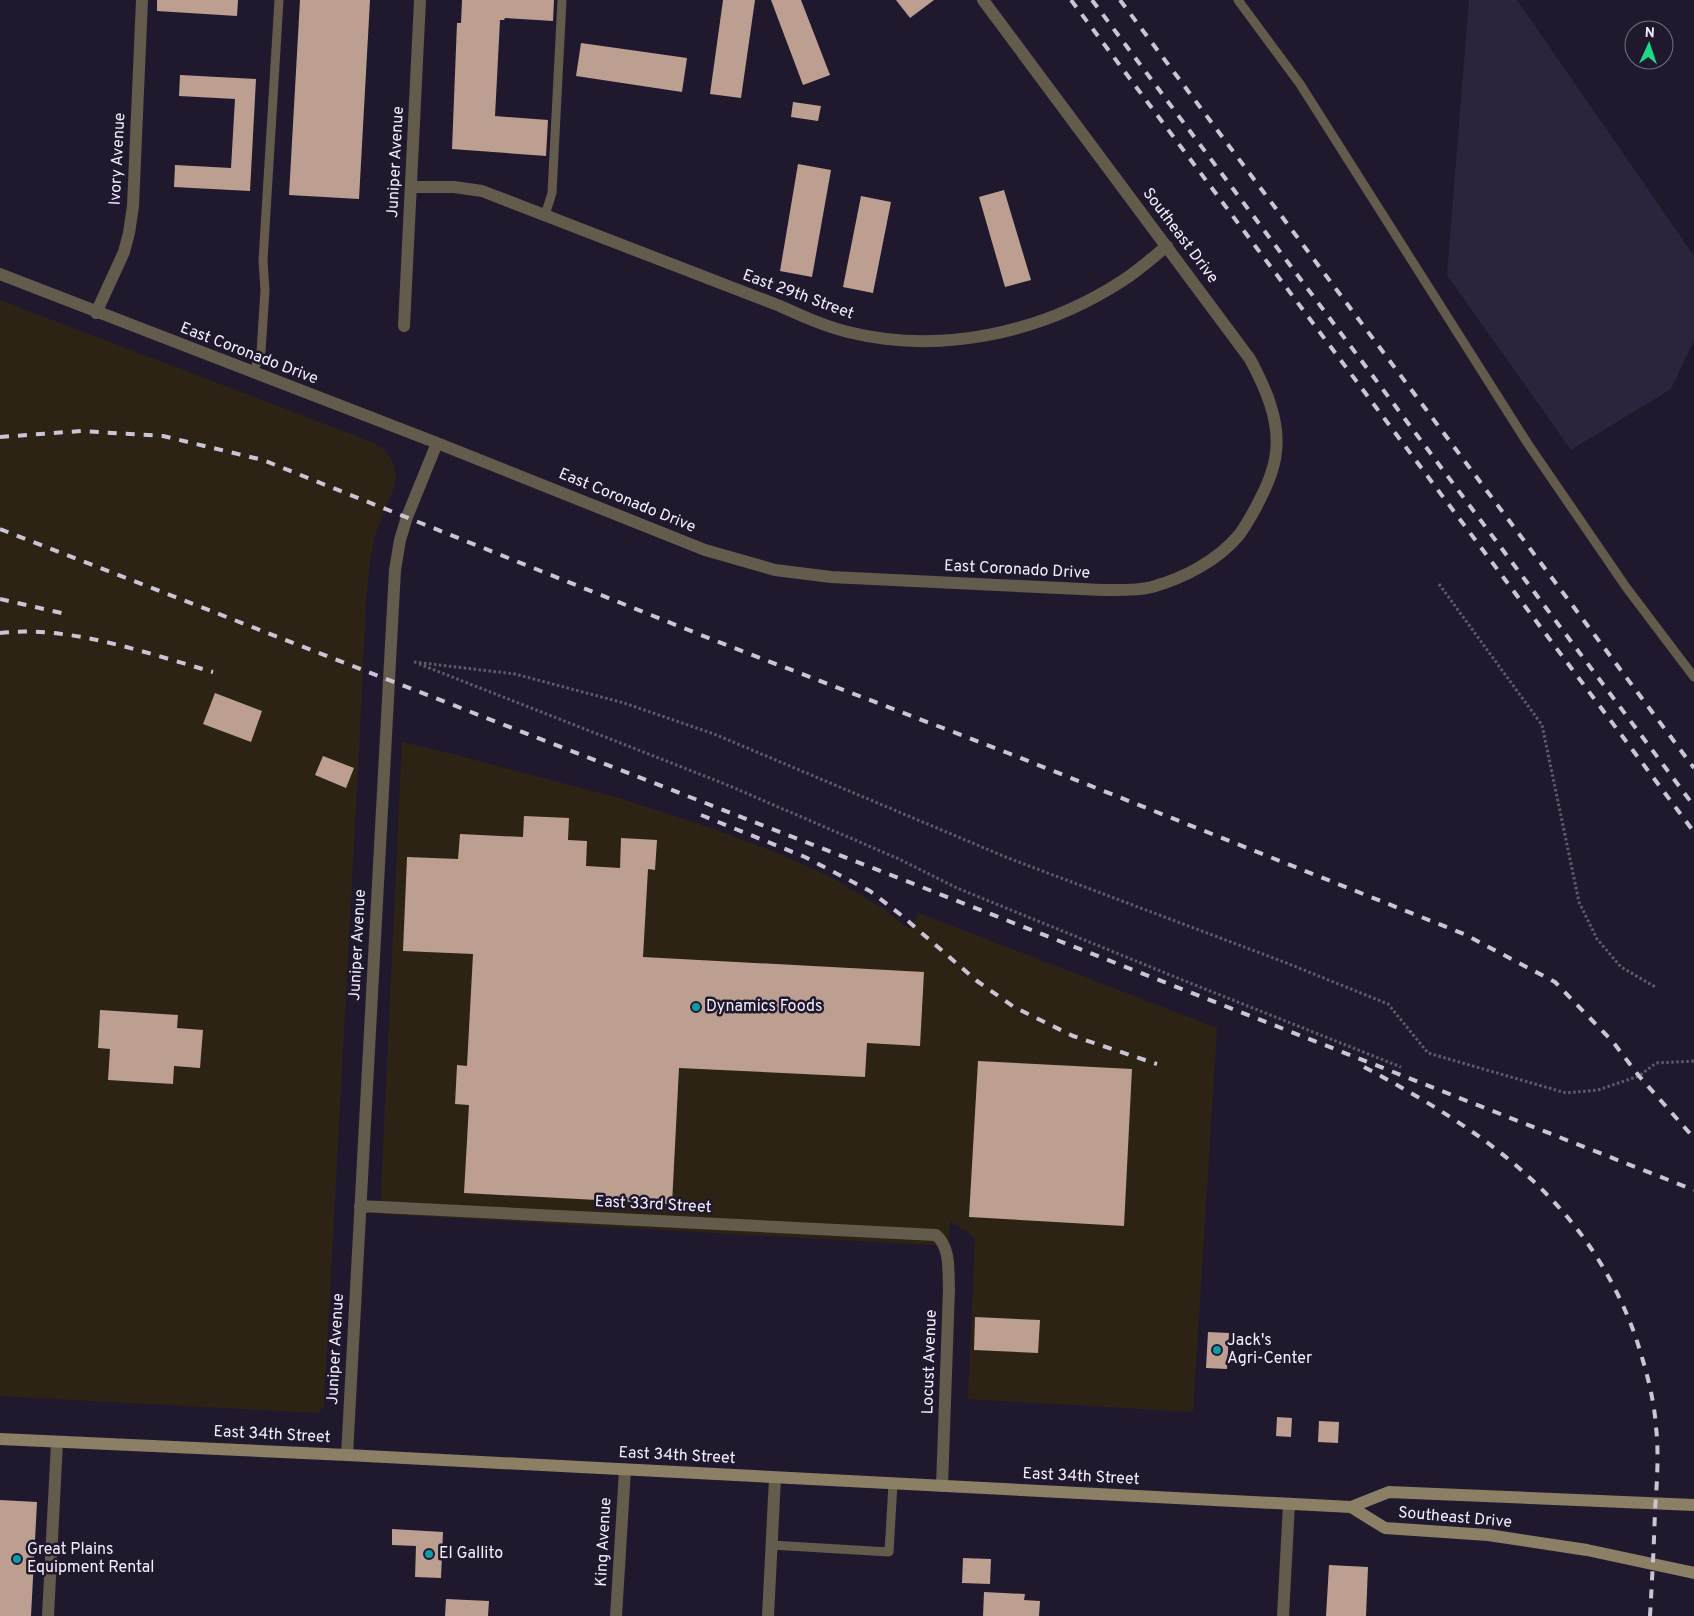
<svg xmlns="http://www.w3.org/2000/svg" width="1694" height="1616" font-family="Overpass,sans-serif">
  <style>
    .built { fill: #2c233d }
    .industrial { fill: #2d2314 }
    .building { fill: #bc9f90 }
    .lines { fill: none; stroke-linecap: round; stroke-linejoin: round }
    .path { stroke: #605a6d; stroke-width: 3; stroke-dasharray: 2.5 2.5; stroke-linecap: butt }
    .lane { stroke: #635b4b; stroke-width: 9 }
    .street { stroke: #635b4b; stroke-width: 12 }
    .secondary { stroke: #8b7f65; stroke-width: 12 }
    .rail { stroke: #cac5d5; stroke-width: 4; stroke-dasharray: 9 9; stroke-linecap: butt }
    .culture-dot { fill: #0f9aa8; stroke: #20192e; stroke-width: 2 }
    .labels { text-anchor: middle; dominant-baseline: central; stroke-width: 5; stroke-linejoin: round; paint-order: stroke }
    .street-label { font-size: 16px; fill: #f4effe; stroke: #20192e }
    .poi-label { font-size: 16px; fill: #f4effe; stroke: #20192e; text-anchor: start }
  </style>
  <rect width="100%" height="100%" fill="#20192e"/>
  <path class="built" d="M1469 0H1517L1694 256V340L1671 389 1571 450 1447 275Z"/>
  <path class="industrial" d="M0 300 372 442 382 448 389 456 394 466 396 477 395 485 375 535 370 561 366 600 360 731 324 1406 318 1413 0 1396Z
    M402 742 445 752 619 798 705 826 775 852 833 878 884 909 909 929 919 913 1217 1028 1193 1412 968 1399 975 1238 950 1221 948 1246 380 1214Z"/>
  <path class="building" d="M157 0H238L237 16 157 11Z
    M300 0H370L359 199 289 195Z
    M462 0H554L553 21 505 18 504 20H500L497 78 495 116 548 120 546 156 452 149 457 23H461Z
    M723 0H755L741 98 710 94Z
    M771 0H801L830 75 803 85Z
    M896 0H934L910 18Z
    M581 43 687 58 682 92 576 76Z
    M180 75 256 79 250 191 174 187 175 165 231 168 235 99 179 96Z
    M793 102 821 106 818 121 791 117Z
    M798 164 831 170 812 277 780 271Z
    M1004 190 1031 280 1005 287 979 197Z
    M861 196 891 202 873 293 843 287Z
    M215 693 262 711 251 742 203 724Z
    M323 756 354 768 346 788 315 775Z
    M524 816 569 818 568 840 587 841 586 866 620 868 621 838 657 840 655 870 648 869 643 957 924 972 920 1046 867 1043 865 1077 679 1068 672 1204 464 1193 469 1105 455 1104 457 1065 467 1066 473 954 403 951 407 857 458 859 460 834 523 837Z
    M100 1010 178 1015 177 1028 203 1030 200 1068 174 1066 173 1084 108 1080 110 1049 98 1048Z
    M978 1061 1132 1069 1124 1226 969 1217Z
    M975 1317 1040 1320 1038 1353 974 1350Z
    M1208 1332 1229 1333 1227 1369 1206 1368Z
    M1277 1417 1292 1418 1291 1437 1276 1436Z
    M1319 1421 1339 1422 1338 1443 1318 1442Z
    M0 1500 37 1502 31 1616H0Z
    M392 1529 443 1532 441 1578 415 1577 416 1546 392 1545Z
    M963 1558 991 1559 990 1584 962 1583Z
    M1329 1565 1368 1567 1366 1616H1326Z
    M984 1592 1025 1594 1024 1600 1040 1601 1039 1616H983Z
    M446 1599 489 1601 488 1616H445Z"/>
  <g class="lines">
    <path class="path" d="M1439 584 1542 725 1579 902 1597 939 1621 967 1657 988
      M414 662 515 674 624 703 714 734 1008 858 1284 962 1388 1004 1428 1053 1566 1093 1598 1090 1639 1076 1656 1063 1694 1061
      M419 664 725 784 899 859 957 888 1180 979 1401 1067"/>
    <path class="lane" d="M1238 0 1300 84 1528 444 1626 587 1694 677
      M545 215 552 193 562 0
      M253 373 261 352 265 290 263 261 279 0
      M771 1545 889 1552 893 1484"/>
    <path class="street" d="M411 187H454L482 191 780 306C802 316 824 326 848 332 941 355 1042 333 1122 281 1138 271 1152 258 1167 246
      M0 274 437 443 705 550 775 570 831 577 1102 590C1119 590 1136 591 1152 587 1184 578 1217 561 1239 535 1245 527 1250 518 1255 509 1264 492 1274 472 1276 452 1280 420 1265 387 1250 359L983 0
      M96 313 124 252 129 233 133 206 142 0
      M404 326 420 0
      M360 1206 936 1235C951 1248 948 1271 949 1289L942 1486
      M347 1455 395 570 400 540 407 517 437 443
      M48 1616 57 1442
      M616 1616 625 1470
      M768 1616 775 1478
      M1283 1616 1289 1504"/>
    <path class="secondary" d="M0 1439 347 1455 1351 1507 1389 1492 1694 1505
      M1351 1507 1385 1528 1488 1535 1587 1550 1694 1573"/>
    <path class="rail" d="M1071 0 1694 832
      M1092 0 1694 806
      M1120 0 1694 768
      M0 437 81 431 163 436 263 460 716 641 1008 753 1464 934 1555 982 1613 1042 1639 1076 1694 1138
      M0 529 955 900 1694 1190
      M0 599 66 614
      M0 633C70 625 146 653 213 672
      M701 815 805 857 870 891 901 915 977 981 1014 1007 1073 1036 1157 1064
      M1364 1067C1486 1132 1588 1202 1636 1338 1645 1366 1654 1397 1656 1427 1659 1454 1657 1482 1655 1510 1654 1545 1652 1581 1650 1616"/>
  </g>
  <g class="culture-dot">
    <circle cx="696" cy="1007" r="5"/>
    <circle cx="1217" cy="1350" r="5"/>
    <circle cx="429" cy="1554" r="5"/>
    <circle cx="17" cy="1559" r="5"/>
  </g>
  <g class="labels">
    <g class="street-label">
      <text transform="translate(118 159) rotate(-87)">Ivory Avenue</text>
      <text transform="translate(396 162) rotate(-87)">Juniper Avenue</text>
      <text transform="translate(1180 236) rotate(53)">Southeast Drive</text>
      <text transform="translate(798 295) rotate(20)">East 29th Street</text>
      <text transform="translate(249 354) rotate(21)">East Coronado Drive</text>
      <text transform="translate(627 501) rotate(22)">East Coronado Drive</text>
      <text transform="translate(1017 570) rotate(3)">East Coronado Drive</text>
      <text transform="translate(358 945) rotate(-87)">Juniper Avenue</text>
      <text transform="translate(653 1205) rotate(3)">East 33rd Street</text>
      <text transform="translate(336 1349) rotate(-87)">Juniper Avenue</text>
      <text transform="translate(930 1362) rotate(-88)">Locust Avenue</text>
      <text transform="translate(272 1435) rotate(3)">East 34th Street</text>
      <text transform="translate(677 1456) rotate(3)">East 34th Street</text>
      <text transform="translate(1081 1477) rotate(3)">East 34th Street</text>
      <text transform="translate(1455 1518) rotate(5)">Southeast Drive</text>
      <text transform="translate(604 1542) rotate(-87)">King Avenue</text>
    </g>
    <g class="poi-label">
      <text x="706" y="1007">Dynamics Foods</text>
      <text x="1227" y="1341">Jack's<tspan x="1227" dy="18">Agri-Center</tspan></text>
      <text x="27" y="1550">Great Plains<tspan x="27" dy="18">Equipment Rental</tspan></text>
      <text x="439" y="1554">El Gallito</text>
    </g>
  </g>
  <g transform="translate(1649 45) rotate(3)"><circle r="24" fill="#20192e" stroke="#756f81"/>
  <path d="M0-4L9 19L0 12L-9 19Z" fill="#1dd988"/>
  <text y="-8" font-size="14" font-weight="bold" text-anchor="middle" fill="#f4effe">N</text>
  </g>
</svg>
